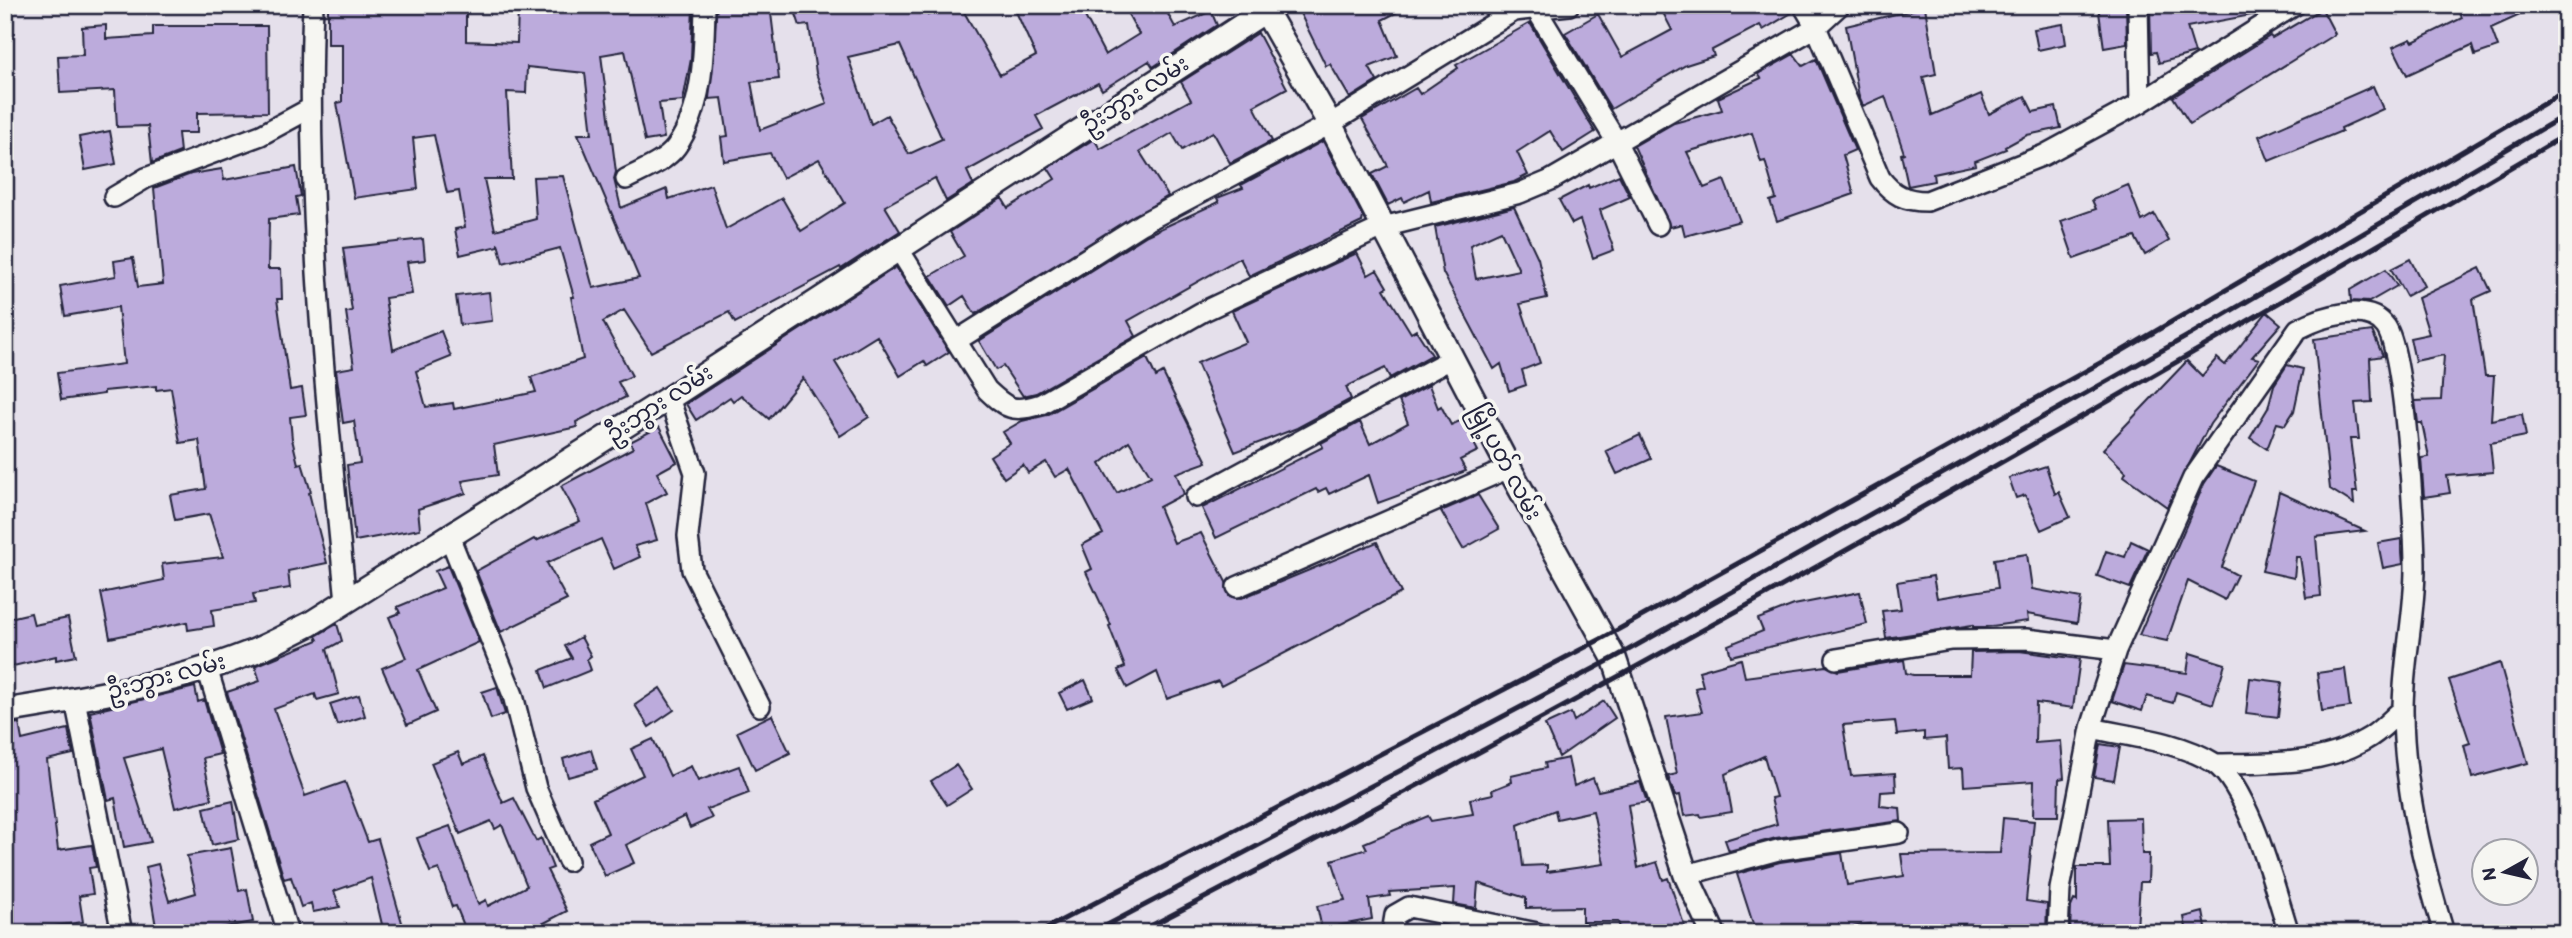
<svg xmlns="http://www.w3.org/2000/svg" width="2572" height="938" font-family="Itim,'Noto Sans Myanmar',sans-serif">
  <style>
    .building { fill: #bcabdc; stroke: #22223b; stroke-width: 2; fill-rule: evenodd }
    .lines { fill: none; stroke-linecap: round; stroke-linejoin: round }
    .minor-casing { stroke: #22223b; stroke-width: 24 }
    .tertiary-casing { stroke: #22223b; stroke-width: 28 }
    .minor { stroke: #f6f6f2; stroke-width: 19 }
    .tertiary { stroke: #f6f6f2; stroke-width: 23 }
    .rail { stroke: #22223b; stroke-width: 5 }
    .labels { text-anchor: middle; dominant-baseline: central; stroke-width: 7; stroke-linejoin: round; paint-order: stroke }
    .street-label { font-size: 23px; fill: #22223b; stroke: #f6f6f2 }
  </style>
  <rect width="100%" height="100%" fill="#e5e0eb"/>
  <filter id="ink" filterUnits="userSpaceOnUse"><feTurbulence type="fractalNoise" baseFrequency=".0143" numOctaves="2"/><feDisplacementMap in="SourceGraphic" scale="14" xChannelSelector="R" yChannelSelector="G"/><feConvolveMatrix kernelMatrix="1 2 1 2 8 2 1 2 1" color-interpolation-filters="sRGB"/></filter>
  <g filter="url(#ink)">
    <path class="building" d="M328 5H466V41L517 43 518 5H693L691 59 683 101 659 103 664 138 645 141 625 51 601 55 616 172 614 179 621 208 667 189 669 199 711 185 726 229 782 198 801 231 845 203 819 159 783 178 770 153 724 161 721 137 728 136 722 98 709 99 717 5H770L779 79 751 82 760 130 827 104 816 73 809 25 800 26 793 5H838L839 9 858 5H925L928 15 947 5H960L1000 75 1036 56 1013 5H1079L1105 55 1139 34 1123 5H1163L1175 27 1211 11 1217 25 1153 67 1149 61 1102 90 1098 83 1036 116 1043 129 967 171 973 184 946 201 935 178 885 206 900 231 841 269 840 267 735 323 729 312 651 352 624 310 603 322 632 376 618 382 626 397 576 422 577 427 494 445 498 475 462 481 466 493 418 509 420 529 355 541 347 465 360 463 354 421 343 423 336 370 354 367 346 312 352 311 343 248 423 239 425 260 407 262 412 294 385 298 393 350 441 331 451 357 416 371 426 407 453 403 454 409 536 392 531 377 583 359 571 297H574L560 248 503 263 498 243V246L460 255 455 229 465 227 459 191 447 193 434 135 413 138 418 189 354 198 337 103 342 102V44H328ZM900 45 942 139 909 154 887 115 871 124 848 57ZM527 67 585 73 592 134H578L639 278 593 288 563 176 533 177 536 219 495 230 484 179H512L507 92 526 93Z
      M1296 5H1411L1382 20 1397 56 1369 67 1377 81 1350 98 1330 64 1326 66Z
      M1659 5H1791L1793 12 1763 30 1760 25 1712 50 1714 56 1686 65 1611 109 1565 33 1598 14 1622 57 1672 30Z
      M2098 5H2126L2127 44 2104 48Z
      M2150 5H2257V14L2187 27 2195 53 2159 63 2156 52 2151 53Z
      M2480 5H2542L2491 28 2498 47 2475 55 2472 45 2407 75 2393 47 2411 39 2413 42 2462 18 2460 13Z
      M1925 7 1936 74 1923 77 1932 115 1981 94 1989 114 2025 96 2033 112 2056 107 2061 128 2027 135 2005 147 2006 149 1975 161 1976 165 1933 174 1934 181 1908 186 1901 154 1904 153 1885 96 1863 106 1859 97 1846 26Z
      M2322 9 2335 34 2190 124 2173 97 2270 36 2272 38Z
      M1530 23 1595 132 1563 152 1550 131 1517 152 1528 175 1514 182 1431 202 1429 190 1404 202 1402 198 1388 205 1372 174 1388 166 1362 119 1416 88 1420 94 1458 68 1456 65Z
      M2063 24 2066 44 2038 50 2034 29Z
      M106 25V39L153 36V26H267L268 112 197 113V133H178L180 152 152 163 148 126 117 127 115 90 60 93 58 56 83 55 82 27Z
      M1258 33 1287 88 1254 106 1272 141 1230 163 1213 132 1182 150 1172 133 1140 152 1168 196 975 314 964 296 949 306 930 276 964 256 950 232 1002 198 1008 208 1055 179 1048 168 1094 139 1100 149 1191 100 1181 82Z
      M1794 54 1803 66 1816 59 1855 150 1843 155 1854 194 1777 221 1770 201 1776 199 1765 161 1761 162 1752 133 1687 152 1704 188 1724 180 1740 221 1685 236 1682 224 1670 227 1634 146 1674 123 1722 110 1718 98 1761 78 1758 74Z
      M2373 86 2383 109 2341 128 2342 131 2269 161 2259 136Z
      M110 131 116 164 85 170 79 137Z
      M1323 141 1363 217 1362 222 1249 276 1240 258 1128 321 1136 336 1036 393 1023 396 1003 366 996 370 979 341 1147 235 1219 202 1217 198 1243 188 1241 185Z
      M296 167 301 196 296 197 299 215 269 219 268 269H281L282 299H277L290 390 302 388 306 415 290 417 292 439 298 464 302 463 311 492 309 493 327 563 288 571 290 588 253 594 255 603 212 610 214 626 188 630 187 622 110 638 101 593 164 580 162 564 223 557 209 514 175 520 170 495 206 489 199 440 180 443 171 388 156 390V386L104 391V394L61 400 57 373 124 364 118 307 65 316 60 286 116 276 114 261 133 258 138 287 163 284 154 188 191 174 222 169 224 180Z
      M1619 175 1630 197 1600 210 1614 250 1593 258 1580 220 1572 224 1559 200 1588 185 1589 188Z
      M2128 185 2142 221 2154 214 2169 241 2145 255 2135 237 2074 259 2061 221 2096 209 2092 200Z
      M1514 207 1538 258 1547 298 1520 304 1540 363 1522 370 1526 385 1509 391 1501 364 1494 369 1443 273 1435 227ZM1501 231 1519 270 1476 279 1470 245Z
      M1357 253 1368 275 1377 270 1387 287 1384 289 1411 333 1416 330 1432 355 1390 378 1385 368 1346 387 1351 399 1297 428 1235 452 1197 363 1246 342 1232 311Z
      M2410 259 2424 286 2406 296 2391 269Z
      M896 267 949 352 927 366 924 361 900 376 877 336 835 362 869 417 840 436 803 378 769 419 741 395 733 401 730 397 696 420 686 404Z
      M2480 268 2491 291 2473 299 2485 376H2494L2491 420 2522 414 2526 436 2490 443 2493 472 2447 476 2450 493 2424 497 2421 458 2429 457 2422 423H2418L2415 401 2441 400 2444 355 2415 361 2410 338 2429 334 2418 298Z
      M2386 269 2397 286 2369 302 2351 301 2350 290Z
      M489 292 492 321 460 325 456 296Z
      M2267 312 2281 324 2252 357 2259 359 2210 424 2167 507 2124 476 2126 472 2103 449 2187 361 2202 376 2217 358 2225 365Z
      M2372 331 2383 356 2370 358 2372 402 2355 403 2359 439H2350L2357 492H2353L2354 504 2330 489 2314 339Z
      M1147 358 1156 377 1163 373 1207 462 1176 473 1184 494 1159 507 1174 543 1201 533 1226 582 1229 596 1242 598 1377 542 1401 593 1221 686 1218 681 1167 699 1157 672 1127 688 1118 670 1125 667 1109 626 1111 625 1086 572 1092 569 1082 545 1103 534 1069 469 1055 477 1046 462 1028 473 1023 465 1004 478 990 456 1010 443 1003 432 1022 421 1047 415ZM1129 441 1151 476 1117 493 1100 464Z
      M2287 365 2303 369 2294 411 2285 425 2277 423 2267 449 2250 438 2268 408 2274 385Z
      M1429 385 1438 408 1441 406 1451 425 1462 420 1478 451 1460 460 1466 471 1378 503 1369 475 1329 494 1326 488 1318 492 1316 489 1216 538 1202 508 1323 447 1321 443 1360 422 1370 444 1408 423 1399 401Z
      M659 427 677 462 657 473 667 492 646 503 657 540 635 546 640 557 614 569 601 539 547 563 567 600 501 632 476 571 534 539 536 541 580 521 561 486 633 448 630 442Z
      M1640 435 1651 459 1617 474 1606 451Z
      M2046 466 2055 494 2059 492 2070 517 2041 530 2025 495 2016 498 2009 478Z
      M2216 466 2254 481 2222 567 2237 575 2225 600 2188 581 2167 641 2139 635 2204 484Z
      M2279 492 2365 531 2316 537 2321 596 2306 598 2300 557H2296L2294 578 2262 571Z
      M1478 495 1499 529 1463 549 1441 511Z
      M2401 539 2403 564 2383 568 2378 543Z
      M2131 541 2148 549 2130 588 2097 576 2106 551 2125 557Z
      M2027 554 2032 589 2081 598 2077 623 2027 614 2028 621 1985 627H1973V625L1886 638 1882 611 1901 609 1897 582 1933 576 1937 598 1998 588 1994 559Z
      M448 566 479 642 418 670 436 712 407 725 382 668 406 658 389 617 400 613 397 607 443 588 435 571Z
      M1860 592 1867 624 1731 656 1728 645 1763 631 1758 619 1794 605Z
      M31 613 34 625 68 618 76 656 56 660V656L9 667 5 619Z
      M337 624 342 641 327 649 339 694 317 700 315 694 274 709 305 796 345 782 368 842 378 839 405 933H384L371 878 334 891 340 907 313 912 311 903 301 907 291 877 284 879 227 692 260 681 255 666 318 640 316 636Z
      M581 637 591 656 587 659 591 670 547 688 541 670 572 658 565 646Z
      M2019 651 2080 659 2073 708 2036 703 2035 743 2061 741 2064 778 2059 779 2058 816H2033L2034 781 1964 786 1963 768 1948 769 1946 738 1924 740V732L1897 735 1895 721 1843 725 1851 776 1895 773 1896 791 1881 792 1880 806 1900 808 1901 821 1776 838 1729 851 1725 840 1777 824 1771 798 1776 797 1764 756 1725 774 1732 812 1701 817 1700 814 1684 816 1680 795 1675 796 1668 776 1677 774 1666 717 1702 712 1695 688 1703 686 1699 671 1741 659 1745 677 1826 666 1838 671 1904 660 1906 673 1913 675H1970L1971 652Z
      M2190 653 2225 664 2213 704 2176 692 2173 703 2147 696 2142 711 2112 701 2124 665 2187 673Z
      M2500 663 2528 763 2472 778 2464 745 2470 743 2449 680Z
      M2345 669 2350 707 2322 711 2317 673Z
      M2250 678 2282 682 2278 717 2246 713Z
      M1085 680 1093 698 1067 709 1059 693Z
      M195 687 198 702 204 700 220 754 203 758 212 799 175 808 161 749 124 758 151 842 124 847 115 798 108 800 90 712Z
      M497 687 505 714 491 719 482 692Z
      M660 688 674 710 649 727 635 705Z
      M359 695 365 716 337 725 330 704Z
      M1604 701 1615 718 1559 757 1545 725 1571 713 1574 721Z
      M772 715 790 753 755 770 737 732Z
      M19 723 22 740 68 729 73 754 47 760 58 850 92 845 96 867 89 868 93 894 79 896 83 922 5 933V725Z
      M653 739 670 776 691 766 698 781 739 766 749 793 707 809 712 818 690 828 685 816 626 845 634 863 605 876 589 842 608 833 593 799 643 775 631 749Z
      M2100 744 2120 747 2114 780 2094 777Z
      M591 750 597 769 568 777 563 759Z
      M458 752 463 764 483 756 503 803 514 798 536 841 541 838 553 868 547 870 567 911 525 933H467L456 906 452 907 439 869 430 872 417 838 450 826 478 904 486 900 488 906 527 886 502 825 495 829 491 821 460 834 431 763Z
      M1568 758 1574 786 1593 778 1598 791 1640 782 1647 802 1628 805 1638 868 1657 862 1663 880 1668 878 1687 933H1622L1618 922H1582V907L1526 908V898L1478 883 1476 908 1454 904 1455 888 1389 892 1390 896 1369 899 1372 919 1322 929 1317 906 1345 900 1332 860 1367 849 1364 843 1428 816 1431 821 1473 814 1470 799 1493 794 1492 790 1512 782 1511 776 1546 768 1545 763ZM1555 810 1557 819 1593 811 1604 864 1547 872V865L1523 866 1518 825Z
      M956 765 972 789 947 805 931 781Z
      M233 801 239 839 212 845 204 808Z
      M2003 818 2034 821 2026 901 2047 904 2046 932 1983 924 1929 925 1930 933H1872L1870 924 1818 933H1756L1737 874 1780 862 1842 853 1847 885 1904 876 1901 854 2000 853Z
      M2141 818 2142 854H2149L2148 882H2140L2137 929 2091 925V933H2070L2071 907 2074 900 2077 901V867H2110L2108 819Z
      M231 848 239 891 247 889 253 922 208 930 209 933H157L146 867 158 864 169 901 196 893 187 856Z
      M2203 912 2207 933H2187L2184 917Z"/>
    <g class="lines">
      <g class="minor-casing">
        <path id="minor" d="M313 5C305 205 326 403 346 601
          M1840 5 1816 27 1880 178C1893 195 1905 201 1927 201L2044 155 2140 103 2295 5
          M2138 5 2140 103
          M1536 9 1616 141 1658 225
          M626 179C643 170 665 162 676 147 704 108 704 51 705 5
          M114 197 146 178 261 135 309 109
          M898 248 987 390C1007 409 1013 413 1041 404L1202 312 1383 227 1520 193 1551 180 1816 27 1803 5
          M956 341 1141 224 1330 124 1514 11 1569 5
          M669 398 695 473 688 536 692 570 760 706
          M1196 497 1451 359
          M449 536 513 695 536 788 568 861
          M1237 587 1509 468
          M1836 659 1951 640 2026 639 2116 650
          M207 668 288 933
          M75 700 122 933
          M2091 728C2131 737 2179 741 2214 763 2249 786 2276 893 2289 933
          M2216 764C2265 763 2321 766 2365 740 2379 733 2391 719 2403 709
          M1686 875 1778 850 1899 833
          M1392 933 1395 915 1409 907 1537 933
          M2058 933 2060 889 2091 728 2116 650 2193 478 2298 329C2321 317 2368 301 2386 327 2405 355 2415 527 2415 568 2415 615 2403 662 2403 710 2403 784 2422 862 2444 933"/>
      </g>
      <g class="tertiary-casing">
        <path id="tertiary" d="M1266 5 1265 10 1330 124 1509 468 1614 658 1686 875 1713 933
          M5 711C86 698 171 684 247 654 269 646 289 634 310 624L669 398 1274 5"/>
      </g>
      <use href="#minor" class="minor"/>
      <use href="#tertiary" class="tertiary"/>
      <path class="rail" d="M1037 933 1601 639 2120 352 2567 90
        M1092 933 1614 658 2193 333 2567 114
        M1137 933C1623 682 2096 412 2567 134"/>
    </g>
  </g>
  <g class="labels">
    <g class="street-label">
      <text transform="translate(1135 94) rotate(-33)">ဦးဘွား လမ်း</text>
      <text transform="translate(659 403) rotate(-33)">ဦးဘွား လမ်း</text>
      <text transform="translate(1506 462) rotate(62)">မြို့ပတ် လမ်း</text>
      <text transform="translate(166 676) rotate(-15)">ဦးဘွား လမ်း</text>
    </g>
  </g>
  <rect width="2572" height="938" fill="none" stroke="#f6f6f2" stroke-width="28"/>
  <rect x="14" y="14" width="2544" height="910" fill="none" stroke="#22223b" stroke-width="2.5" filter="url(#ink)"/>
  <g transform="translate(2505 872) rotate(262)"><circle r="33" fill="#f6f6f2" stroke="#a1a1a9" stroke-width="2"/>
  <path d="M0-5L12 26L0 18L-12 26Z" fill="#22223b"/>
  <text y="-10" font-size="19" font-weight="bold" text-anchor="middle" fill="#22223b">N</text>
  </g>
</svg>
